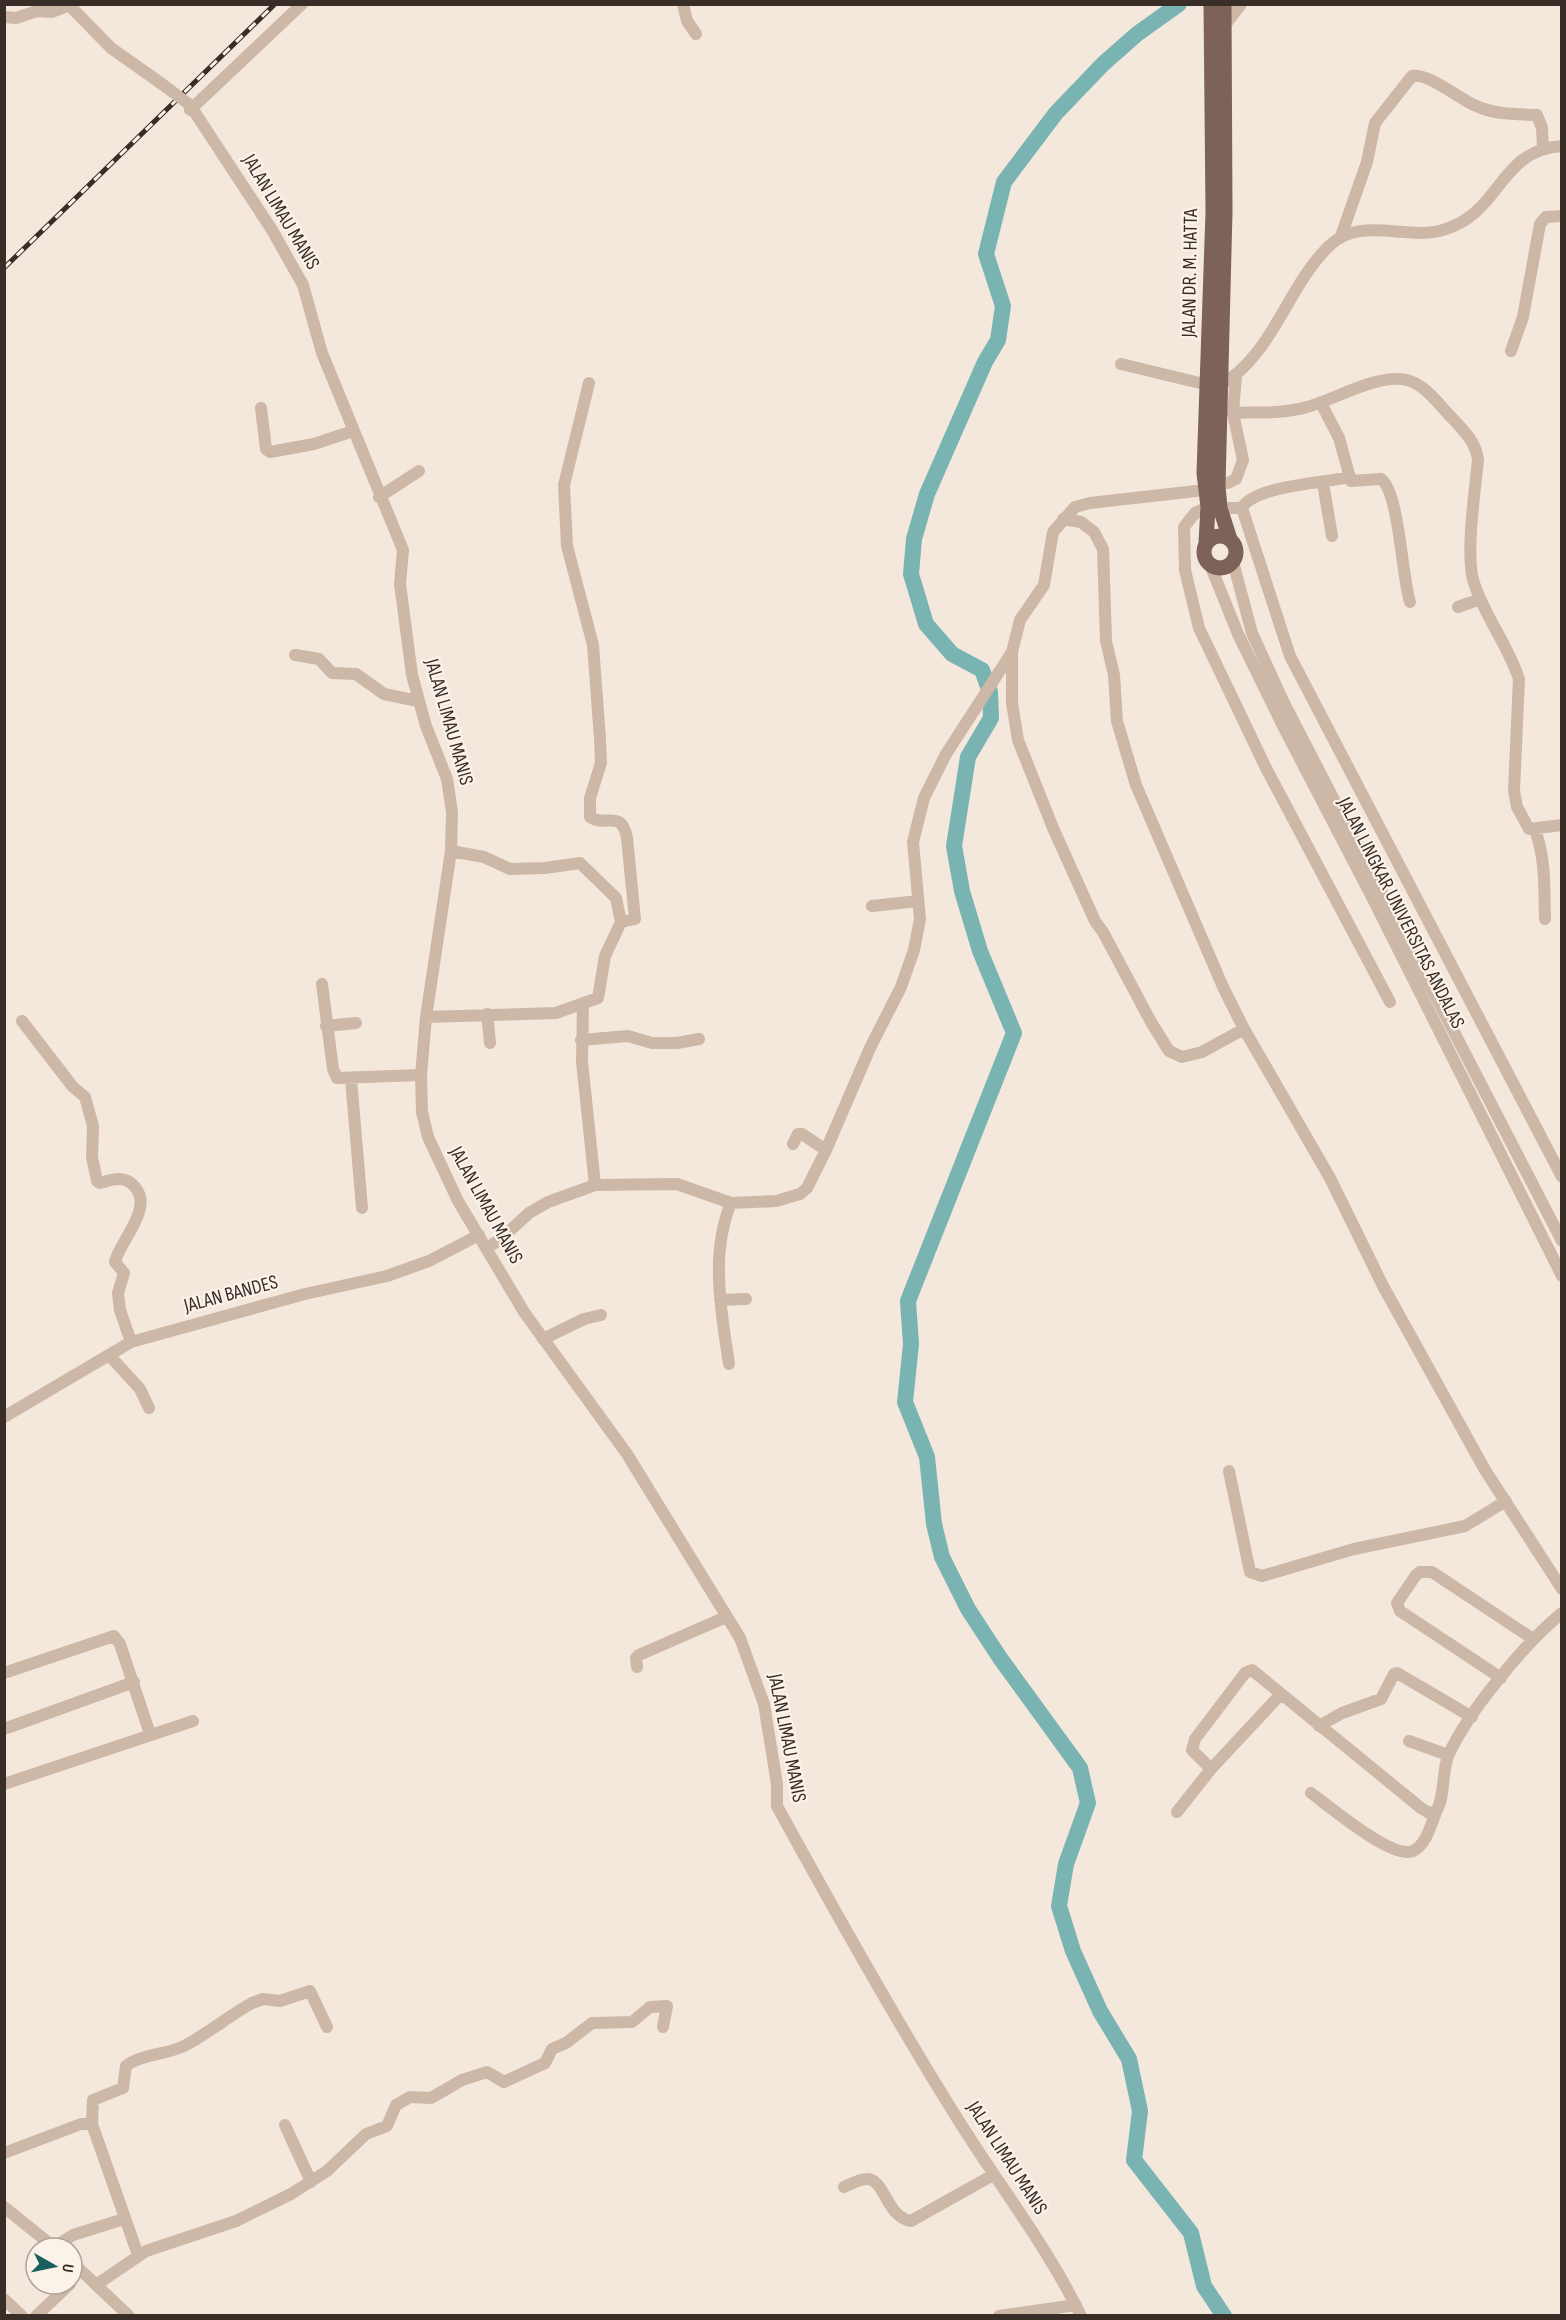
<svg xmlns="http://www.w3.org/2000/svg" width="1566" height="2320" font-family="'Sofia Sans Condensed',sans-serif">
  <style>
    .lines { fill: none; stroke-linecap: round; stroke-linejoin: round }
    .river { stroke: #79b4b3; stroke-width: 16 }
    .minor { stroke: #cdb7a7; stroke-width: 12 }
    .major { stroke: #7c6258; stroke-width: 15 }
    .rail-casing { stroke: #392d28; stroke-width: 5 }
    .rail { stroke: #fbf2e9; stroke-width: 3; stroke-dasharray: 9; stroke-linecap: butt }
    .minor-bridge { stroke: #cdb7a7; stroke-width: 12 }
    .labels { text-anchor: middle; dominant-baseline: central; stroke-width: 4.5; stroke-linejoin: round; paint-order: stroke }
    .street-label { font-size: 20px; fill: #392d28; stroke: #fbf2e9 }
  </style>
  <rect width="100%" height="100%" fill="#f4e8dc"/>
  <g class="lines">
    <path class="river" d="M1179 4 1137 34 1103 64 1056 113 1004 182 986 254 1003 306 998 340 985 362 927 494 914 539 911 574 926 624 952 654 982 670 990 692 991 718 968 757 954 846 962 891 980 951 1014 1033 908 1301 911 1344 905 1402 927 1457 934 1524 942 1557 968 1609 1000 1658 1080 1768 1088 1803 1066 1864 1059 1906 1073 1951 1100 2011 1129 2059 1140 2111 1134 2160 1191 2233 1204 2286 1224 2316"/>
    <path class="minor" d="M68 4 111 48 162 84
      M683 4 687 21 696 34
      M4 17 16 18 37 11 52 12 68 6
      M1225 25 1241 4
      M190 105 272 230 303 285 322 353 403 550 400 584 412 675 426 726 447 779 452 812 451 851 426 1017 421 1075 422 1112 428 1137 458 1201 524 1312 627 1454 740 1638 764 1704 777 1784V1806C835 1912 893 2016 957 2118 998 2184 1047 2246 1081 2316
      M190 110 302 4
      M1341 236 1367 162 1375 123 1412 76C1429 73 1458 98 1474 105 1495 115 1515 114 1537 115L1542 128 1543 148
      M1511 351 1523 317 1540 224 1546 217 1562 216
      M1121 364 1208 385
      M589 383 564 485 567 546 593 645 600 739 601 763 590 798V817C606 828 621 808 627 838L635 919 621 922
      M1221 385C1274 353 1287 287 1329 246 1361 215 1406 241 1443 230 1502 213 1498 150 1562 146
      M1321 403 1339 438 1351 481 1381 479C1399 491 1402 578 1410 602
      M261 408 266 449 270 452 314 444 353 431
      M1233 413C1257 412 1283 414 1307 407 1334 400 1378 373 1407 380 1425 384 1440 406 1452 418 1464 431 1476 442 1478 460 1475 490 1465 557 1474 583 1485 617 1508 645 1519 679L1514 791 1517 807 1529 829 1562 825
      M1228 483 1236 479 1243 460 1233 413 1236 376
      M1323 483 1332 536
      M379 497 419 471
      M1208 507 1195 513 1184 527 1185 570 1199 628 1266 768 1390 1002
      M1220 508H1242L1290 656 1562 1177
      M1242 508C1253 486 1324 483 1349 477
      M1063 519 1081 522 1094 532 1103 549 1106 641 1114 675 1117 721 1136 785 1223 987 1244 1029 1330 1178 1383 1286 1485 1470 1562 1589
      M1233 562 1252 633 1283 701 1562 1241
      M1211 567 1238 634 1284 728 1374 901 1562 1276
      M1458 607 1480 599
      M1012 652V703L1018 740 1053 828 1095 921 1103 932 1151 1022 1169 1051 1182 1057 1202 1052 1244 1029
      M295 655 319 659 332 673 356 674 384 694 418 701
      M1535 830C1546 859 1544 889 1545 919
      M872 906 918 901
      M322 984 333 1069 337 1078 421 1075
      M583 1005 582 1062 595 1185
      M487 1014 490 1043
      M426 1017 556 1013 598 998 605 956 621 922 616 898 580 863 545 868 510 869 484 857 451 851
      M22 1021 73 1087 85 1097 93 1126 92 1157 97 1181 100 1183C113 1179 125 1175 135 1187 154 1209 119 1242 115 1262L124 1273 118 1293 120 1310 131 1342
      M326 1026 356 1023
      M581 1040 628 1036 652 1043H677L699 1039
      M351 1079 362 1208
      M793 1144 798 1134H802L826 1150
      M487 1248 502 1238 529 1213 548 1202 595 1185 677 1184 731 1203 776 1201 800 1194 807 1188 826 1150 870 1048 901 987 914 950 920 919 913 842 924 798 946 754 1012 652 1020 620 1044 585 1053 532 1075 507 1090 503 1196 491
      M720 1300 746 1299
      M543 1339 584 1319 601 1315
      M110 1356 140 1389 149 1408
      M729 1364C721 1311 710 1253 731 1203
      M4 1417 131 1342 305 1294 387 1276 429 1261 479 1235
      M1229 1471 1250 1572 1262 1576 1354 1549 1465 1526 1506 1501
      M637 1667 636 1658 639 1655 726 1617
      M4 1673 114 1636 120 1644 150 1734
      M1501 1678 1400 1611 1397 1603 1416 1575 1420 1572H1432L1533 1639
      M1319 1726 1342 1713 1381 1699 1394 1674 1397 1673 1472 1717
      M4 1729 134 1682
      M1409 1741 1448 1755
      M1211 1769 1192 1750 1195 1739 1245 1673 1252 1670 1421 1808 1429 1813 1436 1812C1446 1795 1441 1771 1449 1754 1468 1712 1526 1642 1562 1613
      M4 1784 193 1721
      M1311 1793C1329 1806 1392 1860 1413 1851 1426 1845 1431 1825 1436 1812
      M1177 1812 1211 1769 1281 1694
      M92 2124 93 2100 123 2088 126 2066C141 2054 166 2055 184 2046 208 2034 228 2016 252 2003L263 1999 280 2001 310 1991 327 2027
      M285 2125 311 2182
      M4 2153 81 2124H92L138 2255
      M844 2187C851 2184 860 2179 867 2179 885 2179 886 2217 911 2221L993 2175
      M4 2207 55 2248
      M54 2247 73 2235 124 2219
      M72 2262 129 2316
      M96 2285 146 2251 236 2221 291 2194 327 2171 366 2134 387 2126 396 2105 410 2097 431 2098 462 2080 487 2072 504 2082 545 2063 552 2049 566 2043 592 2023 632 2022 650 2007 667 2006 663 2027
      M4 2299 22 2316
      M36 2316 70 2284
      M999 2316 1076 2305"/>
    <path class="major" d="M1224 4 1225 212 1218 486 1220 508 1230 539
      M1204 552a16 16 0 1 1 32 0a16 16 0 1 1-32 0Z
      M1206 543 1208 507 1204 473 1213 212 1211 4"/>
    <g class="rail-casing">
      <path id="rail" d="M4 268 275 4"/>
    </g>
    <use href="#rail" class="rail"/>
    <path class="minor-bridge" d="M162 84 190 105"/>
  </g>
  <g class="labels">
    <g class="street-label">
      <text transform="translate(281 212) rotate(59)">JALAN LIMAU MANIS</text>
      <text transform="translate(1190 273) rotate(-89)">JALAN DR. M. HATTA</text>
      <text transform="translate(449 722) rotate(74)">JALAN LIMAU MANIS</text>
      <text transform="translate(1401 913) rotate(63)">JALAN LINGKAR UNIVERSITAS ANDALAS</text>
      <text transform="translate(486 1205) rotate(61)">JALAN LIMAU MANIS</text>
      <text transform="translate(231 1294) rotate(-15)">JALAN BANDES</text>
      <text transform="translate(787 1738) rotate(79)">JALAN LIMAU MANIS</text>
      <text transform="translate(1007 2158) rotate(57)">JALAN LIMAU MANIS</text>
    </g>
  </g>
  <rect width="1566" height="2320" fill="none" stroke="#392d28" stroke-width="12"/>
  <g transform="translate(54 2266) rotate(99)"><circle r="28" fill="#fbf2e9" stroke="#ada39c" stroke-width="1.5"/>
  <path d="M0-4.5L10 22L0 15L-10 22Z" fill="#1a5e5e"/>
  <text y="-9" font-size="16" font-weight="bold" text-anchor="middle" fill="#392d28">U</text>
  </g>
</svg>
